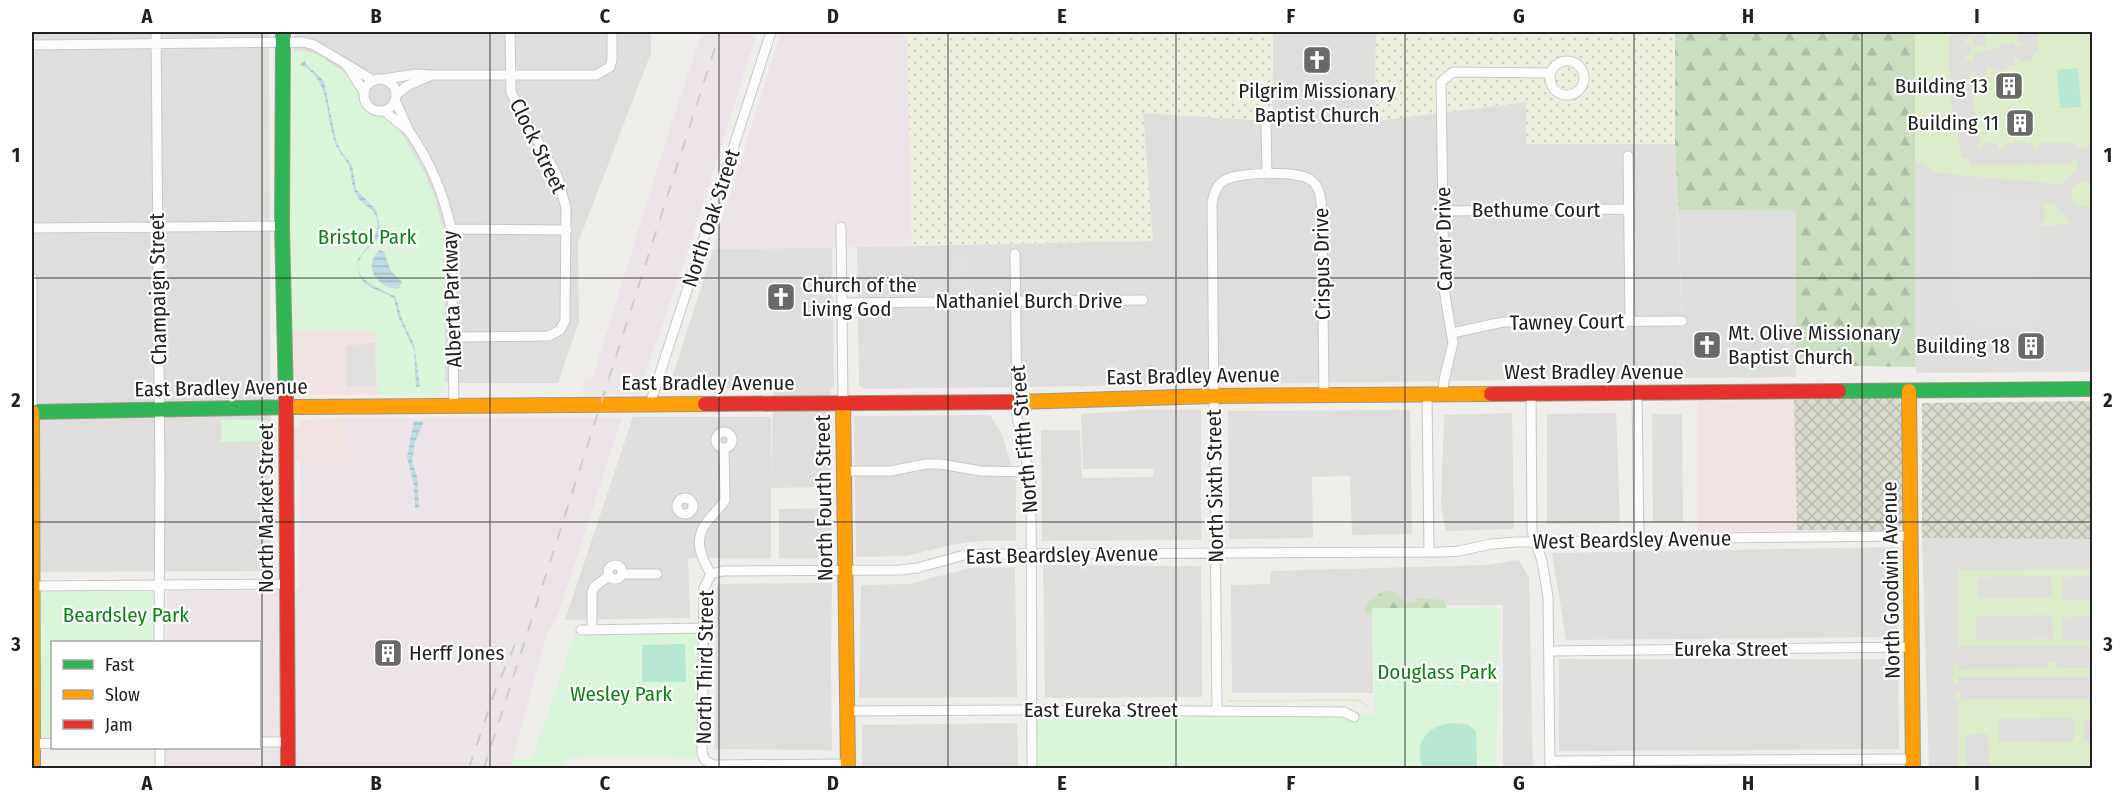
<svg xmlns="http://www.w3.org/2000/svg" width="2124" height="800" font-family="'Fira Sans Condensed',sans-serif">
  <style>
    .residential { fill: #dfdedc }
    .commercial { fill: #f1e3e1 }
    .industrial { fill: #ede4e9 }
    .religious { fill: #dededc }
    .construction { fill: url(#construction-cross-hatch) }
    .farmland { fill: url(#farmland-dots) }
    .grass { fill: #ddeccb; fill-rule: evenodd }
    .forest { fill: url(#forest-firs) }
    .park { fill: #daf5da }
    .pitch { fill: #b7e6d2 }
    .parking { fill: #e0dfde }
    .water { fill: url(#water-rules) }
    .lines { fill: none; stroke-linecap: round; stroke-linejoin: round }
    .street-casing { stroke: #c9c8c7; stroke-width: 11 }
    .fast-casing { stroke: #999a82; stroke-width: 16 }
    .slow-casing { stroke: #999a82; stroke-width: 16 }
    .jam-casing { stroke: #999a82; stroke-width: 16 }
    .street { stroke: #fdfcfc; stroke-width: 9 }
    .fast { stroke: #30b455; stroke-width: 14 }
    .slow { stroke: #ff9f0a; stroke-width: 14 }
    .jam { stroke: #e5322d; stroke-width: 14 }
    .rail { stroke: #ccc; stroke-width: 2; stroke-dasharray: 12 12; stroke-linecap: butt }
    .grid { fill: none; stroke: #222; stroke-width: 1.5; stroke-opacity: 0.55 }
    .labels { text-anchor: middle; dominant-baseline: central; stroke-width: 4.5; stroke-linejoin: round; paint-order: stroke }
    .poi-label { font-size: 21px; fill: #222; stroke: #fff; text-anchor: end }
    .street-label { font-size: 21px; fill: #222; stroke: #fff }
    .park-label { font-size: 21px; fill: #0c8416; stroke: #fff }
    .neatline { fill: none; stroke: #222; stroke-width: 2 }
    .grid-label { font-size: 20px; text-anchor: middle; font-weight: bold; fill: #222 }
  </style>
  <defs>
    <pattern id="construction-cross-hatch" width="8" height="8" patternUnits="userSpaceOnUse" patternTransform="scale(1.5)"><rect width="8" height="8" fill="#d9d9cd"/><path d="M0 0l8 8M0 8l8-8" fill="none" stroke="#babab0"/></pattern>
    <pattern id="farmland-dots" width="8" height="8" patternUnits="userSpaceOnUse" patternTransform="scale(1.5)"><rect width="8" height="8" fill="#efefdf"/><path d="M2 2h.1M6 6h.1" fill="none" stroke="#cdcdbf" stroke-width="1.8" stroke-linecap="round"/></pattern>
    <pattern id="forest-firs" width="22" height="20" patternUnits="userSpaceOnUse" patternTransform="scale(1.5)"><rect width="22" height="20" fill="#cbdec1"/><path d="M5 1l3.5 6h-7zM16 11l3.5 6h-7z" fill="#aebea6"/></pattern>
    <pattern id="water-rules" width="6" height="5" patternUnits="userSpaceOnUse" patternTransform="scale(1.5)"><rect width="6" height="5" fill="#bfdbe3"/><path d="M0 2.5h6" fill="none" stroke="#a4bcc2"/></pattern>
  </defs>
  <rect width="100%" height="100%" fill="#f0eeeb"/>
  <path class="residential" d="M32 32H269L271 571 32 572Z
    M294 32H651V53L578 243 579 322 558 383H445L444 235 435 198 424 172 399 130 383 118 374 115 365 110 354 80 318 55 300 50 294 52Z
    M1915 32H2092V372L1917 373 1915 367 1914 160Z
    M1526 102 1527 144H1675L1684 378 865 389 859 385 857 247 1152 241 1143 113 1272 121H1375Z
    M1139 410H1201V540L1042 541 1041 430H1080L1082 478 1153 477V469H1083L1081 414Z
    M1410 410 1412 534 1352 535 1350 476 1312 477 1313 538 1229 539 1228 411Z
    M1512 413 1514 529 1446 531 1441 507 1444 415Z
    M1616 413 1620 523 1547 524V414Z
    M1652 414H1682L1683 522H1653Z
    M990 415 1002 434 1016 482V541H978L956 544 905 556 856 557 854 416Z
    M633 417H771V558H688L690 618 565 620Z
    M831 508 832 558H779V509Z
    M1922 538 2092 539V768H1929Z
    M1899 547 1897 637 1566 640 1552 553Z
    M1519 560 1529 578 1533 768H1503V605L1372 606 1373 693H1232L1231 585 1270 584 1271 571 1486 565Z
    M1043 565 1201 566 1202 697 1045 698Z
    M1015 567 1017 697 859 698 861 585 909 584 970 568Z
    M832 583 831 659 832 750 715 749 717 584Z
    M1559 659H1898L1899 749 1559 751Z
    M1017 723 1018 768H862V725Z"/>
  <path class="commercial" d="M291 331H376L378 395H308L301 389 294 374 291 360Z
    M1794 400 1797 530 1728 531 1697 534V401Z
    M346 418 348 461H293L294 430 304 420Z"/>
  <path class="industrial" d="M702 32H757L690 245 638 394 583 395 585 389 582 387 585 381 592 380 669 131Z
    M781 32H907L912 245 832 248 713 249Z
    M346 418H622L558 615 547 633 510 768H157L160 748H260V642H167V591L299 590 300 461H348Z"/>
  <path class="religious" d="M1273 32H1376L1375 121H1272Z
    M1678 210 1796 211V377L1684 378Z
    M832 248 834 384 831 390 832 487 771 488 773 389 669 388 713 249Z"/>
  <path class="construction" d="M1880 397H1895L1899 399 1902 406 1904 519 1902 524 1898 528 1888 531 1797 530 1794 400Z
    M2092 401V539L1922 538V403Z"/>
  <path class="farmland" d="M907 32H1273L1272 121 1143 113 1153 241 912 245Z
    M1376 32H1675V144H1526V102L1375 121Z"/>
  <path class="grass" d="M1915 32H1949L1950 97 1962 158H1969L1970 165 2071 164V159L2074 158 2078 162V168L2063 183 2059 184 1937 173 1914 160Z
    M1985 32H2017V41H2021L2022 44 2016 48 2014 42 1974 55 1973 62 1968 60 1965 56 1971 54V44H1967L1965 40 1971 37 1973 38V47H1985Z
    M2033 32H2092V143H2089L2088 149 2077 148 2076 143H2040L2039 148 2036 149 2033 148V143H2004V148L2000 150 1997 143H1984L1982 149 1976 146 1977 143 1981 142 1972 92V79L1967 78V75L1973 72 1975 78 1987 74V67L1991 66 1993 72 2015 65V58H2019L2021 63 2033 59V53L2038 52V33Z
    M2079 182H2088L2092 184V205L2088 207 2076 205 2071 197 2072 188Z
    M2038 201 2054 203 2069 221 2068 224 2038 226 2040 223 2045 222 2044 202Z
    M2092 569V576L2063 577V600H2092V616L2063 617V640H2092V646H1959V570ZM1977 577 2051 576 2052 598 1978 599ZM2052 615 2053 639 1976 640V616Z
    M1958 662 1959 669 2045 668 2051 662H2057V668H2092V677H1958L1957 685 1953 683V664Z
    M1956 693H1961V699H2092V719L2084 720V742H2092V768H1989L1988 734 1966 735V768H1959V699H1953ZM2074 718V741L1999 742V719Z
    M1359 699 1369 706 1367 707 1362 703 1353 701 1228 702V700Z"/>
  <path class="forest" d="M1675 32H1915V367L1796 365V211L1678 210 1675 144Z
    M1385 590 1398 593 1404 603H1414L1417 598 1444 600 1447 609 1376 617 1365 613 1367 603Z"/>
  <path class="park" d="M300 50 318 55 354 80 365 110 374 115 389 120 399 130 424 172 435 198 444 235 445 385 441 392 436 395H378L376 331H291L289 62 291 54Z
    M221 420H267L274 428 277 441 221 442Z
    M158 586 157 642H52V741H35V588Z
    M1372 608H1500L1496 768H1035L1034 712H1330L1375 714Z
    M704 628 701 759 646 756 566 758 565 768H510L514 760 532 759 575 633Z"/>
  <path class="pitch" d="M2078 68 2081 107 2060 108 2057 70Z
    M685 644 686 682H642V645Z
    M1451 723 1467 724 1476 731 1477 768H1423C1414 743 1425 727 1451 723Z"/>
  <path class="parking" d="M1951 195 2037 196 2039 325 1978 327 1956 314Z
    M948 257H966V286H948Z
    M368 343H375L376 387H346V346Z
    M735 455 736 490H713L712 456Z"/>
  <path class="water" d="M306 59V64L324 81 336 141 342 153 352 165 356 189 376 210 380 226 379 238C374 244 367 248 362 255 346 280 382 288 396 297L402 319 414 345 420 386 416 387 414 350 398 316 394 298C375 287 355 288 358 259 366 248 381 234 377 219 374 208 365 207 359 199 350 188 353 176 348 164 343 156 337 150 334 140 326 114 329 76 300 65Z
    M380 250 384 252 391 271 402 282 399 288C380 291 360 266 380 250Z
    M414 421H424L415 442 412 461 417 476 419 507 415 508 414 486 407 457Z"/>
  <g class="lines">
    <g class="street-casing">
      <path id="street" d="M156 32 160 475 159 642
        M32 45 303 42 314 45 346 64
        M1550 78a17 17 0 1 1 34 0a17 17 0 1 1-34 0Z
        M432 75H596L610 67 612 60V32
        M384 79 416 74 432 75 407 86 396 95
        M364 95a16 16 0 1 1 32 0a16 16 0 1 1-32 0Z
        M364 92 346 64 374 81
        M384 111 409 131 395 100
        M1266 123 1267 174
        M409 131C429 160 444 194 451 229L454 405
        M1628 156 1630 321
        M1443 211 1629 209
        M841 227 843 403
        M32 228 282 226
        M451 229 567 230
        M1015 254 1017 416 1031 483 1032 768
        M32 278V412
        M842 303 1143 300
        M1452 333 1503 322 1682 321
        M453 337 549 336 560 330 565 321 566 208 557 175 519 109 511 92 510 32
        M1637 393 1639 541
        M1443 394 1444 380 1453 343 1444 289 1441 82 1453 72 1551 73
        M1531 394 1532 531 1542 561 1548 597 1550 768
        M1427 395 1429 551
        M650 404 771 32
        M716 440a8 8 0 1 1 16 0a8 8 0 1 1-16 0Z
        M844 471H890L926 464H940L981 471 1028 472
        M677 506a8 8 0 1 1 16 0a8 8 0 1 1-16 0Z
        M608 572a7 7 0 1 1 14 0a7 7 0 1 1-14 0Z
        M622 574H657
        M711 574C701 558 693 539 707 522 713 514 720 508 725 500L724 448
        M32 586 287 584
        M592 628V593L594 587 609 576
        M581 630 704 628
        M1549 651 1912 647
        M847 711 1032 710 1344 712 1354 717
        M1217 711 1212 203C1214 194 1216 185 1225 180 1238 172 1301 170 1312 181 1321 189 1321 200 1322 211L1324 396
        M260 742H288
        M32 744 52 743
        M160 748V768
        M1550 761 1913 759
        M848 764 713 765 705 760 702 753 704 588 711 574 723 571 900 570 917 568 964 555 990 554 1442 552 1459 551 1491 544 1517 542 1676 541 1717 538 1911 536"/>
    </g>
    <g class="fast-casing">
      <path id="fast" d="M283 32 282 226 286 399
        M1839 391 2092 389
        M32 412 297 407"/>
    </g>
    <g class="slow-casing">
      <path id="slow" d="M1909 391 1913 768
        M1013 402 1214 396 1491 394
        M843 403 848 768
        M297 407 705 404
        M32 412 33 768"/>
    </g>
    <g class="jam-casing">
      <path id="jam" d="M1491 394 1839 391
        M286 399 288 768
        M705 404 1013 402"/>
    </g>
    <use href="#street" class="street"/>
    <use href="#fast" class="fast"/>
    <use href="#slow" class="slow"/>
    <use href="#jam" class="jam"/>
    <path class="rail" d="M469 768 495 691 519 635
      M484 768 720 32"/>
  </g>
  <path class="grid" d="M262 32V768M490 32V768M719 32V768M948 32V768M1176 32V768M1405 32V768M1634 32V768M1862 32V768M32 278H2092M32 522H2092"/>
  <defs>
    <g id="church-square" transform="scale(1.5)"><rect x="-9" y="-9" width="18" height="18" rx="4" fill="#6a6968" stroke="#fff"/><path d="M-1.2-6h2.4v3.5h3.3v2.4h-3.3V6h-2.4V-.1h-3.3v-2.4h3.3Z" fill="#fff"/></g>
    <g id="building-square" transform="scale(1.5)"><rect x="-9" y="-9" width="18" height="18" rx="4" fill="#6a6968" stroke="#fff"/><path d="M-4-6H4V6H1V3H-1V6H-4ZM-2.5-4.3h1.7v1.8h-1.7ZM.8-4.3h1.7v1.8H.8ZM-2.5-1h1.7V.8h-1.7ZM.8-1h1.7V.8H.8Z" fill="#fff"/></g>
  </defs>
  <g fill-rule="evenodd">
    <use href="#church-square" x="1317" y="60"/>
    <use href="#building-square" x="2009" y="86"/>
    <use href="#building-square" x="2020" y="123"/>
    <use href="#church-square" x="781" y="297"/>
    <use href="#church-square" x="1707" y="345"/>
    <use href="#building-square" x="2031" y="346"/>
    <use href="#building-square" x="388" y="653"/>
  </g>
  <g class="labels">
    <g class="poi-label">
      <text x="1988" y="86">Building 13</text>
      <text x="1317" y="91" text-anchor="middle">Pilgrim Missionary<tspan x="1317" dy="24">Baptist Church</tspan></text>
      <text x="1999" y="123">Building 11</text>
      <text x="802" y="285" text-anchor="start">Church of the<tspan x="802" dy="24">Living God</tspan></text>
      <text x="1728" y="333" text-anchor="start">Mt. Olive Missionary<tspan x="1728" dy="24">Baptist Church</tspan></text>
      <text x="2010" y="346">Building 18</text>
      <text x="409" y="653" text-anchor="start">Herff Jones</text>
    </g>
    <g class="street-label">
      <text transform="translate(538 146) rotate(64)">Clock Street</text>
      <text x="1536" y="210">Bethume Court</text>
      <text transform="translate(711 218) rotate(-72)">North Oak Street</text>
      <text transform="translate(1444 239) rotate(-91)">Carver Drive</text>
      <text transform="translate(1322 264) rotate(-91)">Crispus Drive</text>
      <text transform="translate(158 289) rotate(-91)">Champaign Street</text>
      <text transform="translate(452 299) rotate(-92)">Alberta Parkway</text>
      <text x="1029" y="301">Nathaniel Burch Drive</text>
      <text transform="translate(1567 322) rotate(-1)">Tawney Court</text>
      <text x="1594" y="372">West Bradley Avenue</text>
      <text transform="translate(1193 376) rotate(-1)">East Bradley Avenue</text>
      <text x="708" y="383">East Bradley Avenue</text>
      <text transform="translate(221 388) rotate(-1)">East Bradley Avenue</text>
      <text transform="translate(1024 439) rotate(-95)">North Fifth Street</text>
      <text transform="translate(1215 486) rotate(-91)">North Sixth Street</text>
      <text transform="translate(824 498) rotate(-91)">North Fourth Street</text>
      <text transform="translate(266 508) rotate(-90)">North Market Street</text>
      <text transform="translate(1632 540) rotate(-1)">West Beardsley Avenue</text>
      <text transform="translate(1062 555) rotate(-1)">East Beardsley Avenue</text>
      <text transform="translate(1891 580) rotate(-91)">North Goodwin Avenue</text>
      <text x="1731" y="649">Eureka Street</text>
      <text transform="translate(705 667) rotate(-89)">North Third Street</text>
      <text x="1101" y="710">East Eureka Street</text>
    </g>
    <g class="park-label">
      <text x="367" y="237">Bristol Park</text>
      <text x="126" y="615">Beardsley Park</text>
      <text x="1437" y="672">Douglass Park</text>
      <text x="621" y="694">Wesley Park</text>
    </g>
  </g>
  <rect width="2124" height="800" fill="none" stroke="#ffffff" stroke-width="66"/>
  <rect x="51" y="641" width="210" height="108" fill="#ffffff" stroke="#a7a7a7" stroke-width="1.5"/>
  <rect x="63" y="660" width="30" height="9" fill="#30b455" stroke="#a7a7a7" stroke-width="1.5"/>
  <text x="105" y="671" font-size="18" fill="#222222">Fast</text>
  <rect x="63" y="690" width="30" height="9" fill="#ff9f0a" stroke="#a7a7a7" stroke-width="1.5"/>
  <text x="105" y="701" font-size="18" fill="#222222">Slow</text>
  <rect x="63" y="720" width="30" height="9" fill="#e5322d" stroke="#a7a7a7" stroke-width="1.5"/>
  <text x="105" y="731" font-size="18" fill="#222222">Jam</text>
  <rect x="33" y="33" width="2058" height="734" class="neatline"/>
  <g class="grid-label">
    <text x="147" y="23">A</text>
    <text x="376" y="23">B</text>
    <text x="605" y="23">C</text>
    <text x="833" y="23">D</text>
    <text x="1062" y="23">E</text>
    <text x="1291" y="23">F</text>
    <text x="1519" y="23">G</text>
    <text x="1748" y="23">H</text>
    <text x="1977" y="23">I</text>
    <text x="16" y="162">1</text>
    <text x="2108" y="162">1</text>
    <text x="16" y="407">2</text>
    <text x="2108" y="407">2</text>
    <text x="16" y="651">3</text>
    <text x="2108" y="651">3</text>
    <text x="147" y="790">A</text>
    <text x="376" y="790">B</text>
    <text x="605" y="790">C</text>
    <text x="833" y="790">D</text>
    <text x="1062" y="790">E</text>
    <text x="1291" y="790">F</text>
    <text x="1519" y="790">G</text>
    <text x="1748" y="790">H</text>
    <text x="1977" y="790">I</text>
  </g>
</svg>
